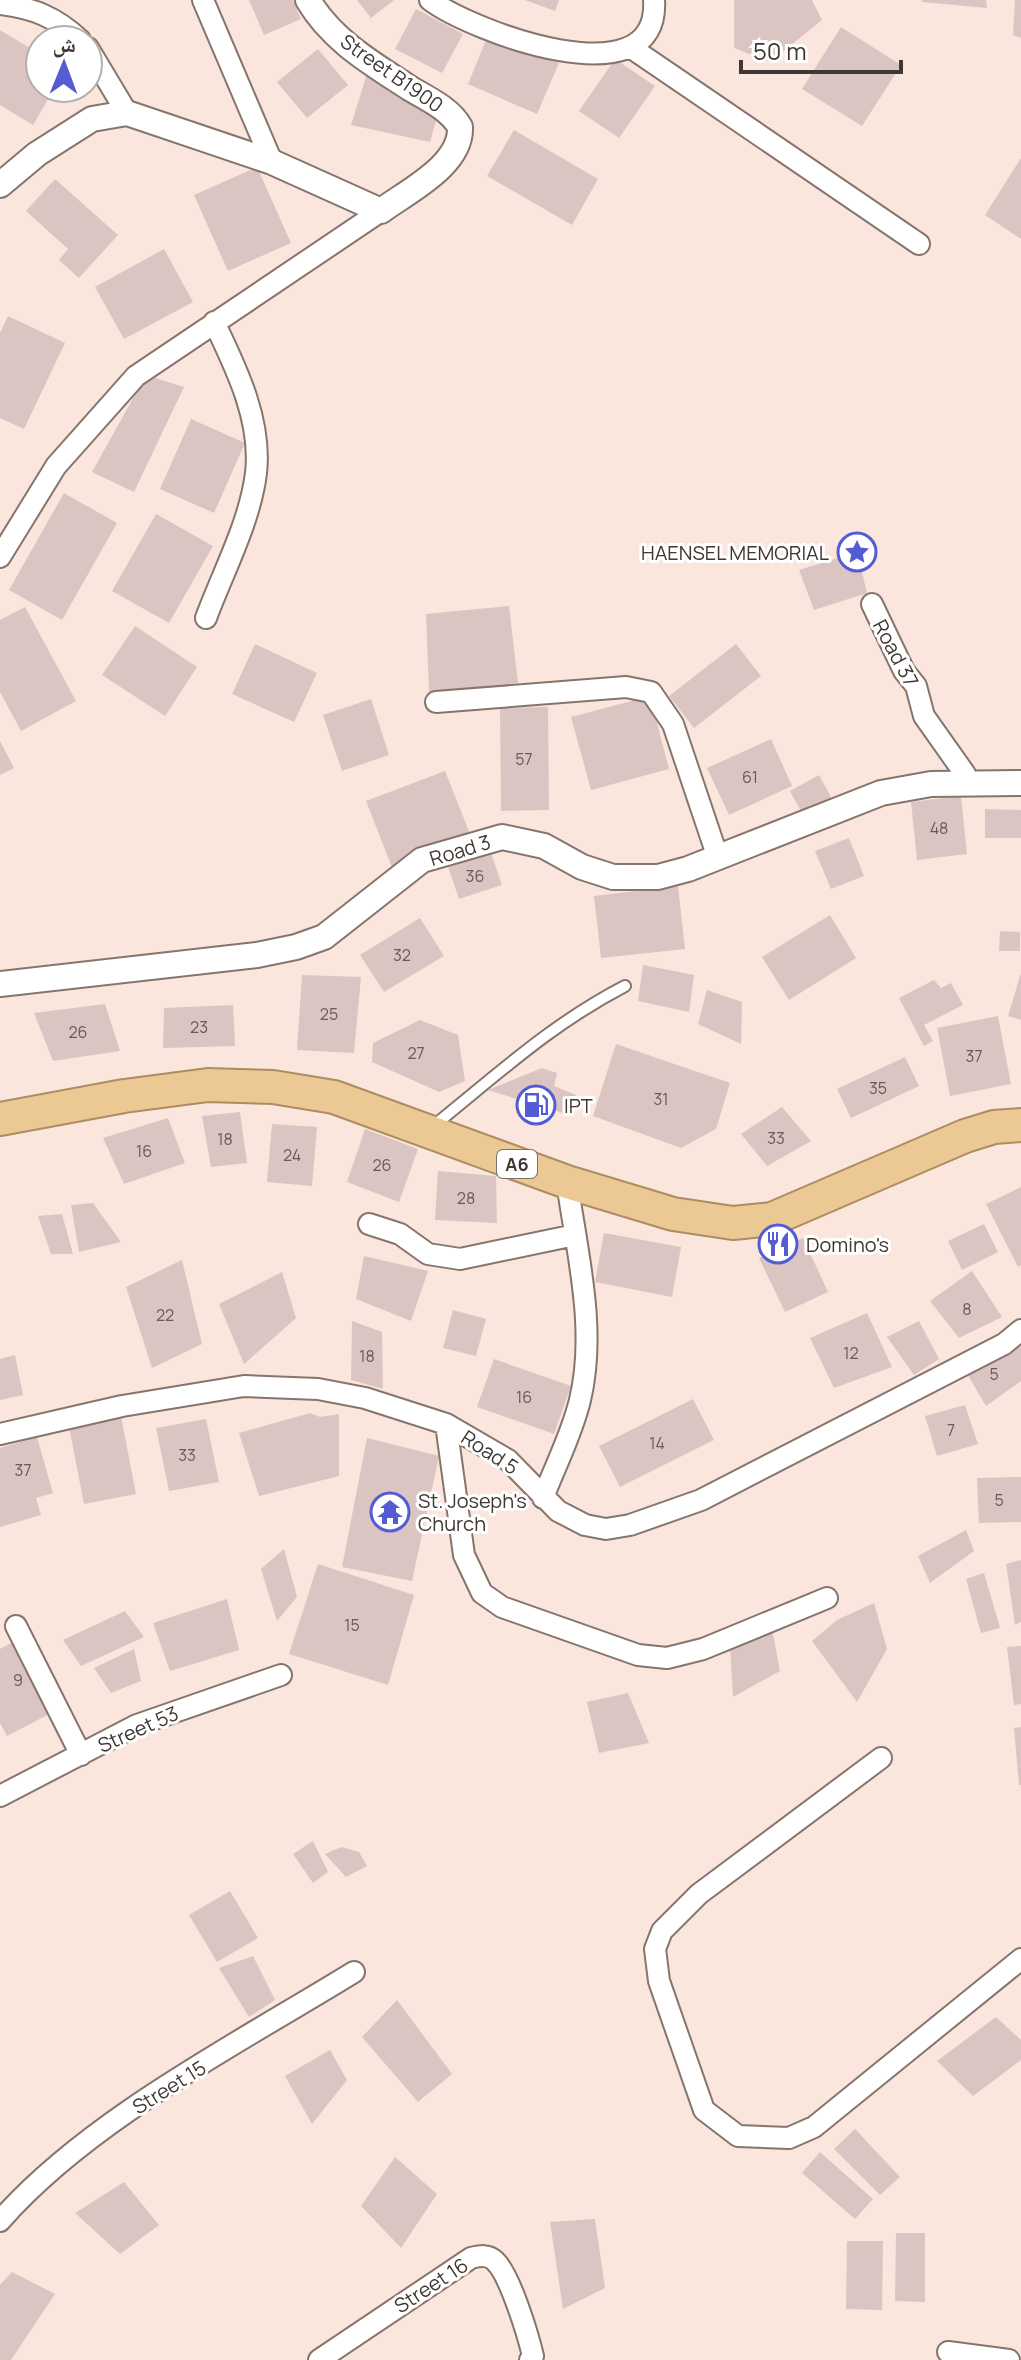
<svg xmlns="http://www.w3.org/2000/svg" width="1021" height="2360" font-family="Manrope,'Noto Naskh Arabic',sans-serif">
  <style>
    .building { fill: #dbc5c3 }
    .lines { fill: none; stroke-linecap: round; stroke-linejoin: round }
    .service-casing { stroke: #86756c; stroke-width: 14 }
    .minor-casing { stroke: #86756c; stroke-width: 24 }
    .tertiary-casing { stroke: #86756c; stroke-width: 28 }
    .trunk-casing { stroke: #ac8d61; stroke-width: 36 }
    .service { stroke: #fff; stroke-width: 10 }
    .minor { stroke: #fff; stroke-width: 20 }
    .tertiary { stroke: #fff; stroke-width: 24 }
    .trunk { stroke: #ecc894; stroke-width: 32 }
    .labels { text-anchor: middle; dominant-baseline: central; stroke-width: 6; stroke-linejoin: round; paint-order: stroke }
    .number-label { font-size: 16px; fill: #665a57 }
    .shield { fill: #fff; stroke: #797370; stroke-width: 2 }
    .shield-label { font-size: 18px; font-weight: bold; fill: #3f3733 }
    .street-label { font-size: 20px; fill: #3f3733; stroke: #fff }
    .poi-label { font-size: 20px; fill: #3f3733; stroke: #fff; text-anchor: start }
  </style>
  <rect width="100%" height="100%" fill="#fae6dc"/>
  <path class="building" d="M249 0H293L301 19 264 35Z
    M357 0H394L371 18Z
    M525 0H559L555 11Z
    M734 0H812L822 20 770 62 734 48Z
    M922 0H986L987 8 922 2Z
    M1015 0H1021V38L1013 35Z
    M416 9 463 34 442 73 395 49Z
    M841 27 901 65 862 126 802 89Z
    M0 30 40 54V88H55L33 125 0 105Z
    M489 33 559 63 537 114 468 84Z
    M318 49 348 85 307 118 277 82Z
    M615 59 655 86 619 138 579 111Z
    M367 74 438 114 430 142 351 125Z
    M514 130 598 179 572 225 487 176Z
    M1021 158V239L985 215Z
    M257 167 291 243 228 271 194 195Z
    M55 179 118 235 79 278 59 260 68 249 26 211Z
    M164 249 193 302 124 339 95 287Z
    M8 316 65 343 24 429 0 418V333Z
    M146 375 184 387 134 492 92 472Z
    M191 419 245 443 214 513 160 489Z
    M64 493 117 523 62 620 9 590Z
    M156 514 213 546 169 623 112 591Z
    M857 552 867 593 814 610 799 570Z
    M509 606 518 683 429 692 426 614Z
    M25 607 76 701 21 731 0 692V620Z
    M135 626 197 667 165 716 102 675Z
    M255 644 317 673 294 722 232 694Z
    M736 644 761 676 694 728 669 696Z
    M650 696 669 769 591 790 571 717Z
    M371 699 389 755 342 771 323 715Z
    M548 707 549 810 501 811 500 708Z
    M771 739 792 786 729 815 707 768Z
    M0 741 14 768 0 775Z
    M445 771 472 839 393 870 366 801Z
    M819 775 832 799 803 815 790 791Z
    M961 796 967 854 917 860 911 802Z
    M985 809 1021 810V838H985Z
    M849 838 864 876 831 889 815 851Z
    M491 853 502 885 459 899 448 867Z
    M678 886 685 949 601 958 594 896Z
    M830 915 856 958 789 1000 762 957Z
    M420 918 444 956 384 992 360 955Z
    M1000 931 1020 932V951H999Z
    M643 965 694 975 689 1012 638 1001Z
    M1021 973V1020L1008 1016Z
    M302 975 361 977 354 1053 297 1050Z
    M934 980 941 988 951 983 963 1005 924 1025 933 1041 924 1046 899 998Z
    M707 990 742 1002 741 1044 698 1024Z
    M105 1004 120 1051 53 1061 34 1013Z
    M233 1005 235 1046 163 1048 164 1008Z
    M998 1016 1011 1084 950 1096 937 1028Z
    M420 1020 458 1035 465 1081 439 1092 372 1062 373 1043Z
    M616 1044 730 1083 716 1129 681 1148 593 1116Z
    M905 1057 919 1086 851 1118 837 1089Z
    M542 1068 557 1073 554 1086 576 1095 566 1114 488 1090Z
    M782 1107 811 1141 767 1166 741 1134Z
    M240 1112 247 1163 211 1167 202 1116Z
    M168 1118 185 1163 124 1184 103 1138Z
    M272 1124 317 1127 312 1186 267 1182Z
    M365 1129 418 1149 399 1202 347 1182Z
    M438 1171 496 1176 497 1223 435 1220Z
    M1021 1187V1265L1018 1267 986 1204Z
    M93 1203 121 1242 79 1252 71 1205Z
    M62 1214 73 1254H51L38 1216Z
    M984 1224 998 1252 962 1270 948 1241Z
    M604 1233 681 1247 672 1297 595 1282Z
    M803 1238 828 1292 785 1312 759 1258Z
    M364 1256 428 1271 411 1321 356 1299Z
    M182 1260 202 1344 152 1368 126 1287Z
    M972 1271 1002 1317 959 1338 930 1301Z
    M282 1272 296 1318 244 1364 219 1304Z
    M453 1310 486 1319 476 1356 443 1348Z
    M867 1313 892 1367 834 1388 810 1338Z
    M352 1321 382 1332 383 1389 351 1380Z
    M919 1321 939 1359 914 1375 887 1337Z
    M1021 1346V1381L986 1406 963 1367Z
    M15 1355 23 1395 0 1400V1359Z
    M494 1359 571 1386 554 1434 477 1407Z
    M693 1399 714 1440 620 1487 599 1446Z
    M965 1405 978 1444 937 1456 925 1416Z
    M310 1413 320 1417 339 1414V1476L259 1496 239 1433Z
    M121 1416 136 1494 84 1504 69 1427Z
    M206 1419 219 1482 169 1491 156 1428Z
    M37 1437 53 1493 36 1498 41 1515 0 1527V1448Z
    M367 1438 439 1456 412 1581 342 1567Z
    M1021 1477V1522L979 1523 977 1478Z
    M966 1530 974 1551 930 1583 918 1556Z
    M284 1549 297 1597 277 1621 261 1569Z
    M1021 1560V1622L1015 1625 1006 1564Z
    M318 1564 414 1595 388 1685 289 1654Z
    M984 1573 1000 1628 981 1633 966 1579Z
    M227 1599 239 1650 170 1671 153 1623Z
    M874 1603 887 1649 857 1702 812 1641 837 1620Z
    M125 1611 144 1637 81 1666 63 1640Z
    M772 1629 780 1671 733 1697 730 1645Z
    M15 1641 53 1712 7 1736 0 1723V1649Z
    M1021 1646V1704L1014 1705 1007 1647Z
    M134 1649 141 1681 111 1693 94 1668Z
    M628 1693 649 1743 599 1753 587 1702Z
    M1021 1727V1785H1019L1014 1728Z
    M313 1841 328 1872 313 1883 293 1854Z
    M341 1847 359 1852 367 1866 346 1877 325 1854Z
    M230 1891 258 1938 217 1962 189 1915Z
    M253 1956 275 2000 249 2017 219 1968Z
    M397 2000 452 2074 418 2102 362 2037Z
    M996 2017 1021 2040V2060L973 2096 937 2061Z
    M330 2050 347 2080 312 2124 285 2076Z
    M855 2129 900 2177 880 2195 834 2149Z
    M820 2152 873 2199 855 2219 802 2173Z
    M395 2157 437 2194 401 2248 361 2206Z
    M124 2182 159 2225 120 2254 75 2213Z
    M595 2219 605 2288 563 2309 550 2222Z
    M896 2233H925V2302L895 2301Z
    M847 2241H883L882 2310 846 2309Z
    M12 2272 55 2294 11 2360H0V2285Z"/>
  <g class="lines">
    <g class="service-casing">
      <path id="service" d="M432 1127C497 1075 550 1025 625 986"/>
    </g>
    <g class="minor-casing">
      <path id="minor" d="M203 0 272 162
        M430 0C471 31 661 103 654 0
        M0 4C33 8 56 17 80 40
        M630 47 919 244
        M88 48 127 113
        M0 557 56 466 136 376 381 211
        M872 604 904 671 916 686 924 716 965 774 966 784
        M206 618C223 572 250 522 256 473 262 420 236 368 214 322
        M436 702 626 687 651 692 673 724 718 858
        M369 1224 400 1234 428 1254 460 1259 575 1235
        M446 1424 464 1555 482 1593 502 1607 638 1655 667 1658 703 1649 827 1598
        M0 1434 122 1406 244 1386 318 1389 365 1398 446 1424 508 1460 558 1511 585 1525 606 1529 630 1525 701 1500 1004 1344 1021 1330
        M543 1498C555 1466 572 1434 580 1400 597 1329 577 1253 567 1182
        M16 1626 81 1755
        M881 1758 699 1894 662 1931 655 1949 659 1981 704 2110 738 2136 789 2138 814 2127 1021 1959
        M0 1796 137 1725 281 1675
        M0 2221C88 2120 239 2043 354 1972
        M948 2352 1009 2360
        M319 2360 471 2258C480 2256 488 2254 495 2261 510 2275 528 2335 533 2356L530 2360"/>
    </g>
    <g class="tertiary-casing">
      <path id="tertiary" d="M0 185 37 154 92 119 127 113 272 162 381 211C408 191 462 165 460 127 450 109 428 99 411 89 373 64 332 41 308 0
        M0 984 257 955 296 947 324 937 422 860 502 837 544 846 582 867 613 877H658L688 869 881 793 931 784 1021 783"/>
    </g>
    <g class="trunk-casing">
      <path id="trunk" d="M0 1119 124 1096 208 1085 273 1087 334 1097 567 1182 673 1214 733 1223 772 1219 965 1136 994 1127 1021 1125"/>
    </g>
    <use href="#service" class="service"/>
    <use href="#minor" class="minor"/>
    <use href="#tertiary" class="tertiary"/>
    <use href="#trunk" class="trunk"/>
  </g>
  <defs>
    <g id="sight-ring" transform="scale(2)"><circle r="9.5" fill="#fff" stroke="#535cd3" stroke-width="1.5"/><path d="M0-6L1.8-2.2L6-1.7L2.9 1.2L3.7 5.4L0 3.3L-3.7 5.4L-2.9 1.2L-6-1.7L-1.8-2.2Z" fill="#535cd3"/></g>
    <g id="fuel-ring" transform="scale(2)"><circle r="9.5" fill="#fff" stroke="#535cd3" stroke-width="1.5"/><path d="M-5.5-6h7V0h2V4h1.3V-2.5L3-4.5l.8-.8L6-3V5H2.5V1h-1V6h-7ZM-4.2-4.7v3.2H.2V-4.7Z" fill="#535cd3"/></g>
    <g id="restaurant-ring" transform="scale(2)"><circle r="9.5" fill="#fff" stroke="#535cd3" stroke-width="1.5"/><path d="M-5-6h1v4h1v-4h1v4h1v-4h1v5L-1.5 .5V6h-2V.5L-5-1ZM5-6V6H3V1.5H1.5Q1.5-4 5-6Z" fill="#535cd3"/></g>
    <g id="temple-ring" transform="scale(2)"><circle r="9.5" fill="#fff" stroke="#535cd3" stroke-width="1.5"/><path d="M0-6L5-2H3V0L6.5 2.5H4V6H1.5V3h-3V6H-4V2.5H-6.5L-3 0V-2H-5Z" fill="#535cd3"/></g>
  </defs>
  <g fill-rule="evenodd">
    <use href="#sight-ring" x="857" y="552"/>
    <use href="#fuel-ring" x="536" y="1105"/>
    <use href="#restaurant-ring" x="778" y="1244"/>
    <use href="#temple-ring" x="390" y="1512"/>
  </g>
  <g class="labels">
    <g class="number-label">
      <text x="524" y="759">57</text>
      <text x="750" y="777">61</text>
      <text x="939" y="828">48</text>
      <text x="475" y="876">36</text>
      <text x="402" y="955">32</text>
      <text x="329" y="1014">25</text>
      <text x="199" y="1027">23</text>
      <text x="78" y="1032">26</text>
      <text x="416" y="1053">27</text>
      <text x="974" y="1056">37</text>
      <text x="878" y="1088">35</text>
      <text x="661" y="1099">31</text>
      <text x="776" y="1138">33</text>
      <text x="225" y="1139">18</text>
      <text x="144" y="1151">16</text>
      <text x="292" y="1155">24</text>
      <text x="382" y="1165">26</text>
      <text x="466" y="1198">28</text>
      <text x="967" y="1309">8</text>
      <text x="165" y="1315">22</text>
      <text x="851" y="1353">12</text>
      <text x="367" y="1356">18</text>
      <text x="994" y="1374">5</text>
      <text x="524" y="1397">16</text>
      <text x="951" y="1430">7</text>
      <text x="657" y="1443">14</text>
      <text x="187" y="1455">33</text>
      <text x="23" y="1470">37</text>
      <text x="999" y="1500">5</text>
      <text x="352" y="1625">15</text>
      <text x="18" y="1680">9</text>
    </g>
    <rect class="shield" x="497" y="1150" width="40" height="28" rx="6"/>
    <g class="shield-label">
      <text x="517" y="1164">A6</text>
    </g>
    <g class="street-label">
      <text transform="translate(392 73) rotate(35)">Street B1900</text>
      <text transform="translate(896 653) rotate(62)">Road 37</text>
      <text transform="translate(460 850) rotate(-17)">Road 3</text>
      <text transform="translate(490 1452) rotate(33)">Road 5</text>
      <text transform="translate(138 1729) rotate(-24)">Street 53</text>
      <text transform="translate(169 2087) rotate(-32)">Street 15</text>
      <text transform="translate(431 2285) rotate(-33)">Street 16</text>
    </g>
    <g class="poi-label">
      <text x="829" y="552" text-anchor="end">HAENSEL MEMORIAL</text>
      <text x="564" y="1105">IPT</text>
      <text x="806" y="1244">Domino's</text>
      <text x="418" y="1500">St. Joseph's<tspan x="418" dy="23">Church</tspan></text>
    </g>
  </g>
  <g transform="translate(64 64) rotate(1)"><circle r="38" fill="#ffffff" stroke="#b2afad" stroke-width="2"/>
  <path d="M0-6L14 30L0 20L-14 30Z" fill="#535cd3"/>
  <text y="-12" font-size="22" font-weight="bold" text-anchor="middle" fill="#3f3733">ش</text>
  </g>
  <path d="M741 60v12h160v-12" fill="none" stroke="#3f3733" stroke-width="4"/>
  <text x="753" y="60" font-size="24" fill="#3f3733" stroke="#ffffff" stroke-width="6" paint-order="stroke">50 m</text>
</svg>
